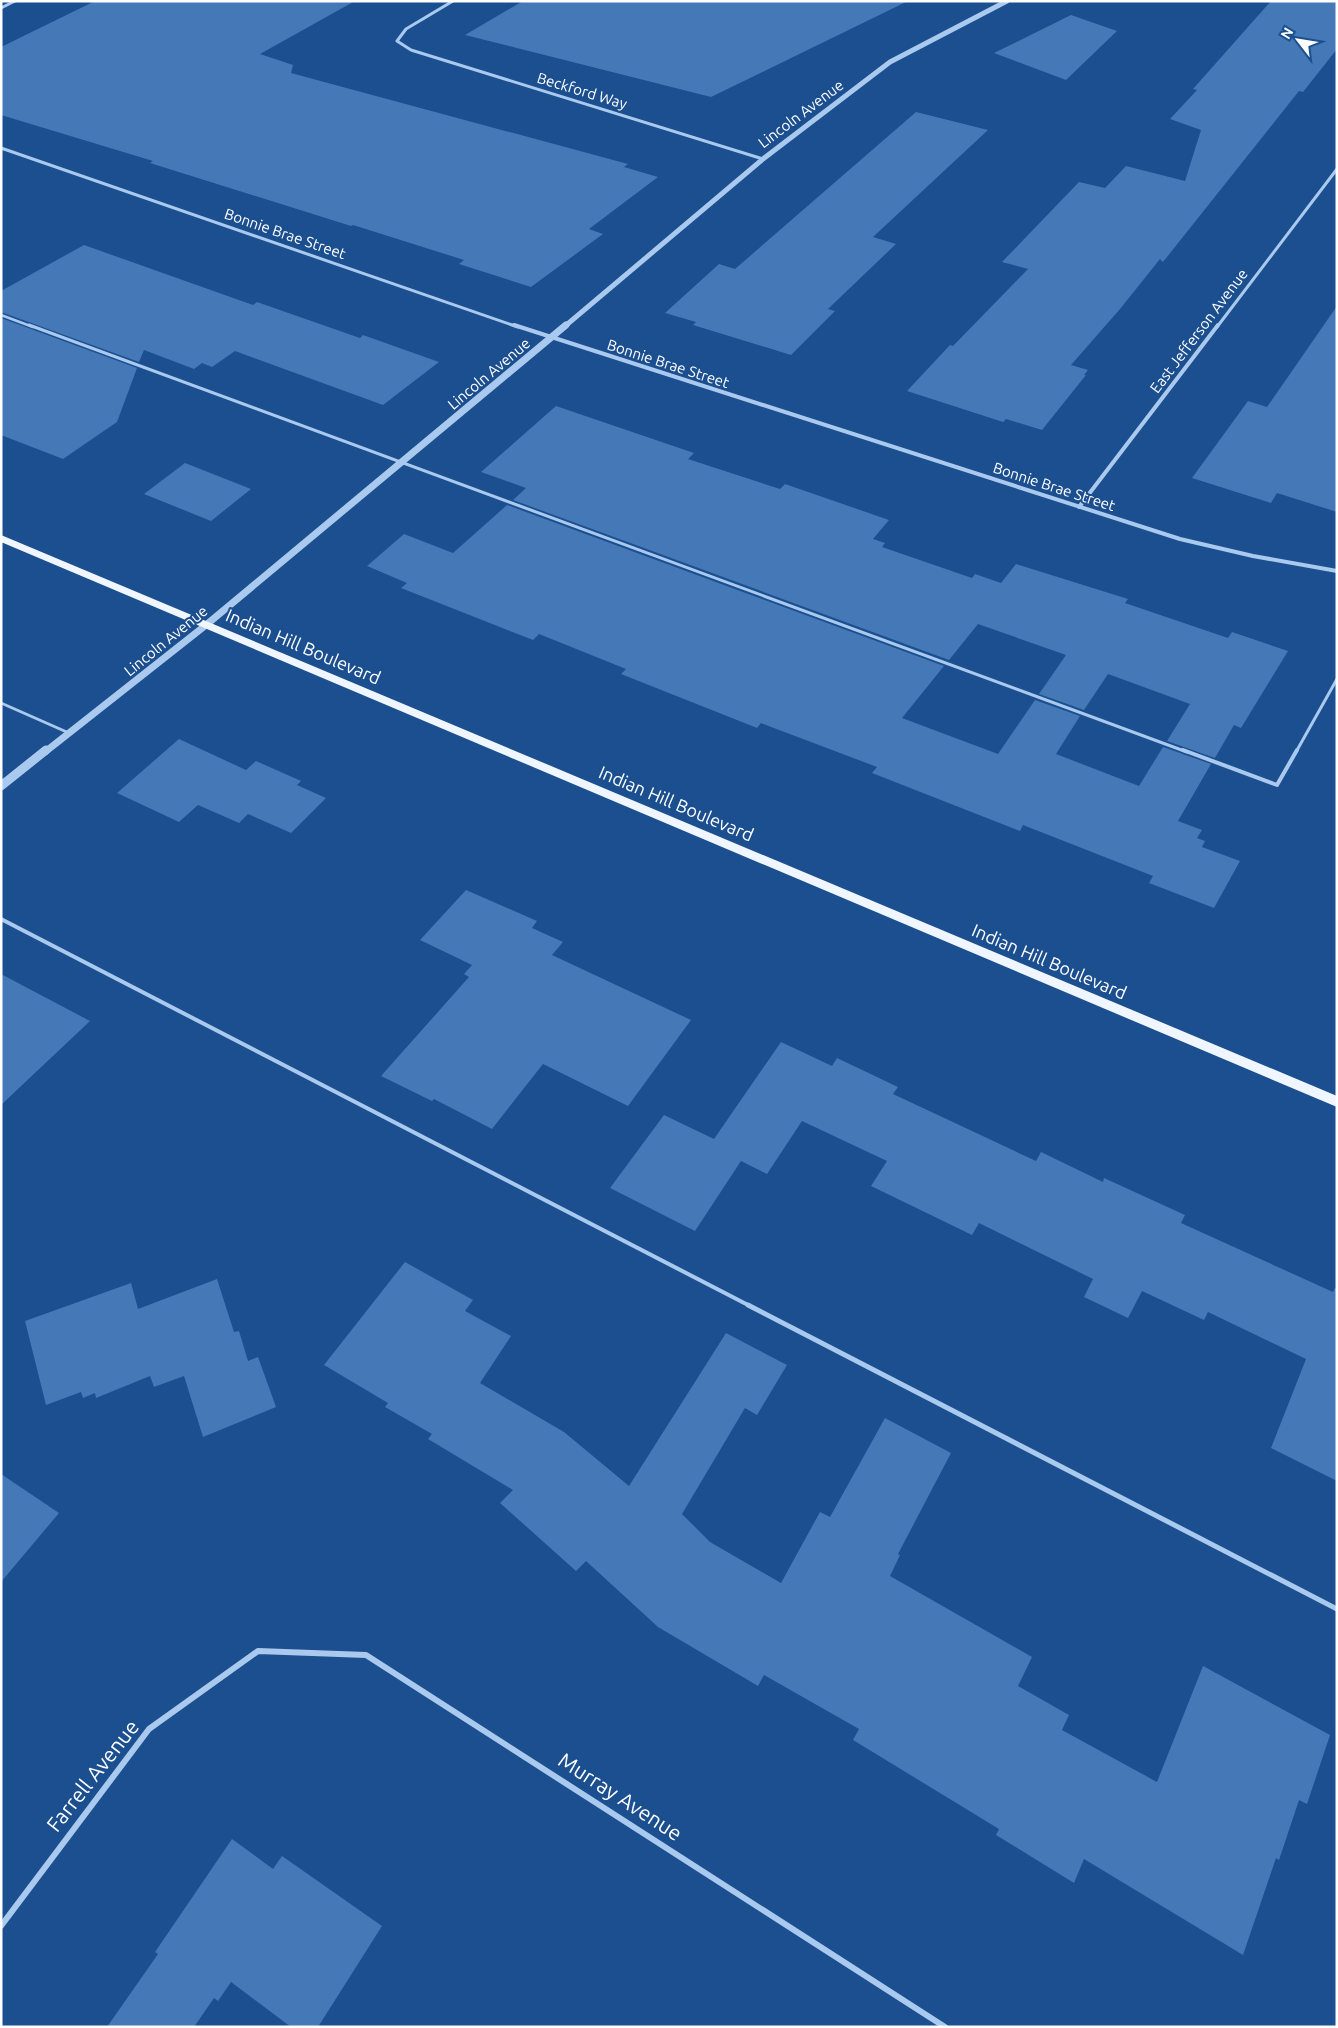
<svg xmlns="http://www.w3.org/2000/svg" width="1338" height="2028" viewBox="0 0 1338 2028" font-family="Ubuntu,sans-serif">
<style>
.building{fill:#4478b7}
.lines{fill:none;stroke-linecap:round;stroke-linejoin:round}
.service-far3{stroke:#a9c9ee;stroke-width:2.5}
.service-far2{stroke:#a9c9ee;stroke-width:3}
.service-far1{stroke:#a9c9ee;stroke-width:4}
.service{stroke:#a9c9ee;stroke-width:5}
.minor-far2{stroke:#a9c9ee;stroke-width:3}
.minor-far1{stroke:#a9c9ee;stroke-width:4}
.minor{stroke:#a9c9ee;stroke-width:6}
.tertiary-far2{stroke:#a9c9ee;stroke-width:5}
.tertiary-far1{stroke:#a9c9ee;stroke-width:7}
.tertiary{stroke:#a9c9ee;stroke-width:9}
.primary{fill:#f0f6ff;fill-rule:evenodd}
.labels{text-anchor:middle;stroke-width:4;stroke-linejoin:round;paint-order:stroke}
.far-street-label{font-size:15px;fill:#fff;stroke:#1b4f8f}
.street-label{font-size:18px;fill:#fff;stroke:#1b4f8f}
.near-street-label{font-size:21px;fill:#fff;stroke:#1b4f8f}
</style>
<rect width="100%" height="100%" fill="#1b4f8f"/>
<g class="building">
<path d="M95,1H355L260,54L293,65L291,73L628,164L624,167L658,177L589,229L603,234L531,287L459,264L464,260L353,225L351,226L150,163L153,161L1,115V47Z"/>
<path d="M523,1H908L711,97L465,35Z"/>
<path d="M1271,1H1337V49L1303,92L1299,91L1163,262L1160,259L1120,309L1071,365L1088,370L1084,375H1086L1042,430L1006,419L1003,422L907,391L950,345L953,346L1028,269L1002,262L1079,182L1105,188L1126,166L1185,181L1201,130L1170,119L1197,90L1193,89Z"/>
<path d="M1071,15L1117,31L1066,80L994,53Z"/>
<path d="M916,112L988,130L873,237L896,244L828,309L835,311L791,355L693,325L696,322L665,313L719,264L735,269Z"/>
<path d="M84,245L253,305L257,302L360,338L363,335L439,362L383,405L235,351L212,367L202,363L194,369L144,350L139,362L1,312V291Z"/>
<path d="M1337,306V512L1277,493L1271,503L1192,478L1248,401L1267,407Z"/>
<path d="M1,318L137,368L117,422L63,459L1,435Z"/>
<path d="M556,406L694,453L688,459L780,489L785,484L889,520L873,539L885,543L882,547L972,578L975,574L1001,583L1016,564L1128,599L1125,603L1228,638L1232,632L1288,651L1241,728L1234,725L1215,758L1167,741L1190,704L1108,674L1084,710L1039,694L1066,655L978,624L949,660L513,500L526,488L481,472Z"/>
<path d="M185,463L251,489L211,521L144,494Z"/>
<path d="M507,505L944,666L902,718L998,754L1035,700L1080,716L1056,754L1139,786L1163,747L1211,764L1178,821L1202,830L1197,838L1205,841L1202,847L1240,861L1214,908L1149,883L1153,876L1023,825L1020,831L872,773L877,767L761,723L757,728L621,674L626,669L539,634L533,640L401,588L407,583L367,566L404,534L453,553Z"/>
<path d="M179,739L246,770L256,761L301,781L297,785L326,798L291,833L248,814L239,823L198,805L179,822L117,793Z"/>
<path d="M466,890L537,921L532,928L563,942L552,955L691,1020L628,1106L543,1064L492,1129L434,1099L432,1101L381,1076L469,977L464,974L472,965L420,940Z"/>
<path d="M1,974L90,1021L1,1105Z"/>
<path d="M781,1042L832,1066L837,1058L898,1087L893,1094L1036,1161L1041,1152L1103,1182L1104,1178L1185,1215L1181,1223L1333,1292L1335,1288L1337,1289V1481L1271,1448L1306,1359L1208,1312L1204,1320L1142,1291L1128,1318L1084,1297L1093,1279L979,1223L972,1235L871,1186L887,1161L802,1121L767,1174L741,1161L695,1231L610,1188L664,1115L714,1139Z"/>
<path d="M405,1262L473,1300L465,1311L511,1336L480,1383L564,1432L629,1486L726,1333L787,1365L757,1415L745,1408L682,1514L710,1542L781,1583L820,1512L830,1517L885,1418L951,1453L898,1554L900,1555L890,1576L1032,1657L1018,1686L1069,1715L1062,1730L1157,1782L1203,1666L1330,1735L1307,1804L1299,1800L1279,1860L1276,1858L1243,1955L1084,1859L1074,1883L996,1835L999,1829L853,1740L859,1729L764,1675L758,1686L658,1627L586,1561L576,1571L500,1503L513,1490L428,1439L432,1434L385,1407L388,1403L324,1365Z"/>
<path d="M217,1279L234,1332L239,1331L248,1361L258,1357L276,1407L203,1437L184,1376L154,1387L150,1376L96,1398L95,1393L83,1398L81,1392L46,1405L25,1321L131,1283L138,1309Z"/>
<path d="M1,1474L59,1513L1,1582Z"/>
<path d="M232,1839L273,1869L282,1856L382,1926L318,2027H291L231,1982L218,2001L214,1998L194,2027H107L158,1954L155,1952Z"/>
</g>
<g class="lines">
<path class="service-far3" d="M1,315L33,327"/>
<g class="service-far2">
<path d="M29,325L1187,752"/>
<path d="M1,703L69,733"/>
<path d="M1296,752L1337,679"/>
</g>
<g class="service-far1">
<path d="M1183,750L1277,785L1297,750"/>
<path d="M1,919L750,1306"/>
</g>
<path class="service" d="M748,1305L1337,1609"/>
<g class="minor-far2">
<path d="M453,1L406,29L397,41L411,50L763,159"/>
<path d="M1,8L15,1"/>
<path d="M1,148L518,327"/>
<path d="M1217,327L1337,169"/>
</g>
<g class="minor-far1">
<path d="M514,325L1180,539L1253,556L1337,571"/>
<path d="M1079,507L1218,325"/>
</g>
<path class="minor" d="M1,1926L149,1729L258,1651L366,1655L945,2027"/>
<path class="tertiary-far2" d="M564,327L763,159L890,62L1007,1"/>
<path class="tertiary-far1" d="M45,752L206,625L566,325"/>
<path class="tertiary" d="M1,786L46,750"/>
<path class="primary" d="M1,535L1337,1096V1107L1,542Z"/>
</g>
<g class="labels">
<g class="far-street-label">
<text transform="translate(582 91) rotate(17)" y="5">Beckford Way</text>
<text transform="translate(801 114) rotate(-37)" y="5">Lincoln Avenue</text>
<text transform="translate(285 234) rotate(19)" y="5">Bonnie Brae Street</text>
<text transform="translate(1199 331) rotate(-53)" y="5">East Jefferson Avenue</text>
<text transform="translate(668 364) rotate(18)" y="5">Bonnie Brae Street</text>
<text transform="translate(489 374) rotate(-40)" y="5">Lincoln Avenue</text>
<text transform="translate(1054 487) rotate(18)" y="5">Bonnie Brae Street</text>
<text transform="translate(166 641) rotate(-39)" y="5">Lincoln Avenue</text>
</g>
<g class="street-label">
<text transform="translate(303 647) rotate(23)" y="6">Indian Hill Boulevard</text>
<text transform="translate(676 804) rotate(23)" y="6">Indian Hill Boulevard</text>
<text transform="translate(1049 962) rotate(23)" y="6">Indian Hill Boulevard</text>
</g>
<g class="near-street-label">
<text transform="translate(93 1776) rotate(-52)" y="7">Farrell Avenue</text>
<text transform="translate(620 1797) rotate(33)" y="7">Murray Avenue</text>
</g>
</g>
<rect width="1338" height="2028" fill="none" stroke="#ffffff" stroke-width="5"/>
<g transform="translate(1298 40) rotate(301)" stroke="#1b4f8f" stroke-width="4" paint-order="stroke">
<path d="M0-4L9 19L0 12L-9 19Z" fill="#ffffff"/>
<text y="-8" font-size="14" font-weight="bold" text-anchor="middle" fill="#ffffff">N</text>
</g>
</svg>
